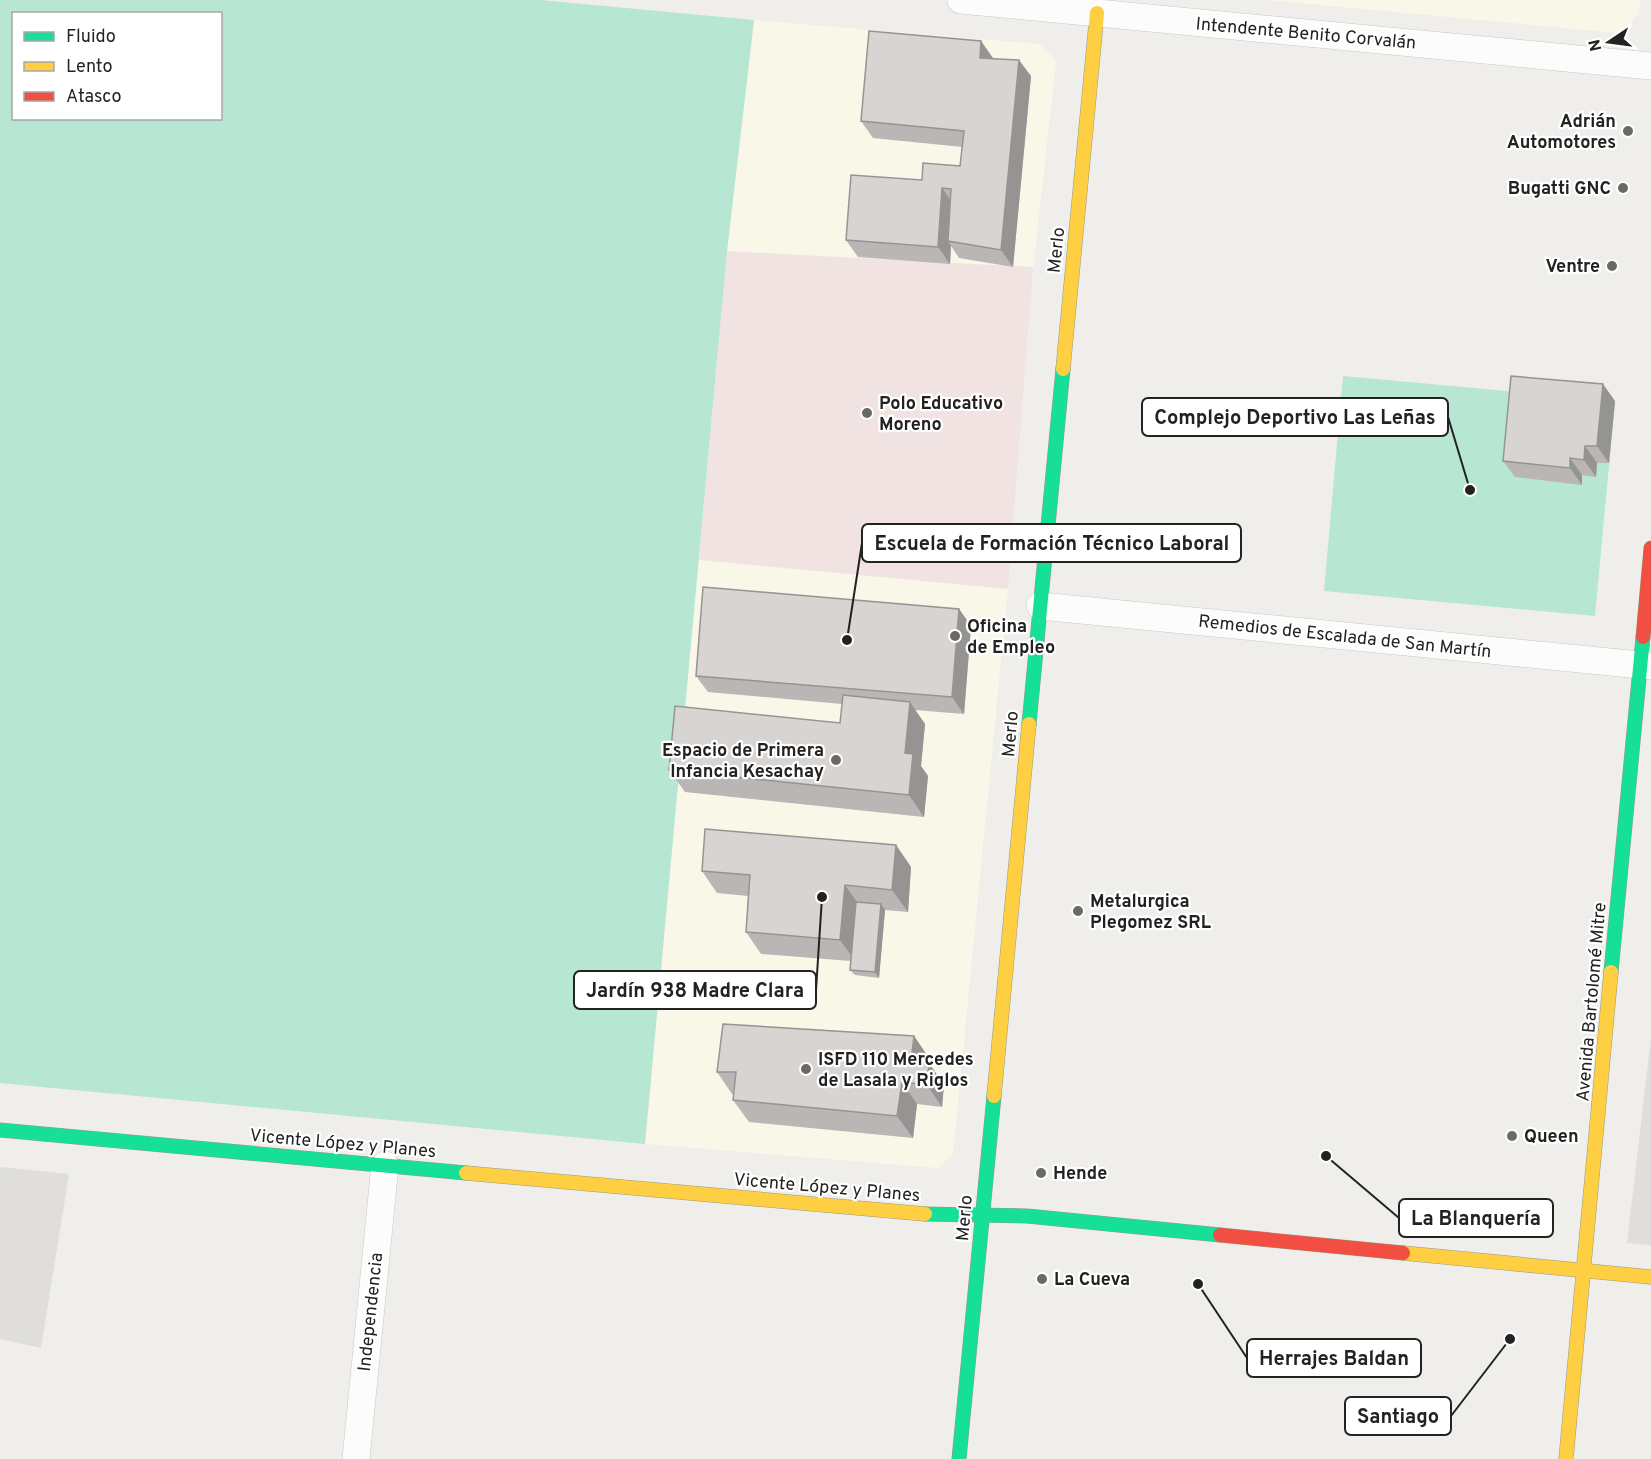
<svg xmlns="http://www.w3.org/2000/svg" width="1651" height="1459" viewBox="0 0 1651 1459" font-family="Overpass,sans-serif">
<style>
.residential{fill:#dfdedc}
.commercial{fill:#f1e3e1}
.education{fill:#f8f7e8}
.pitch{fill:#b7e6d2;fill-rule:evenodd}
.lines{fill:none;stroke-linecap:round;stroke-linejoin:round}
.street-casing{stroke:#c9c8c7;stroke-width:28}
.fast-casing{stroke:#999a82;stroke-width:15}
.slow-casing{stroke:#999a82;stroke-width:15}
.jam-casing{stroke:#999a82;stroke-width:15}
.street{stroke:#fdfcfc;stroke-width:27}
.fast{stroke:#16e098;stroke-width:14}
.slow{stroke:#ffcf43;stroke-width:14}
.jam{stroke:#f24e42;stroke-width:14}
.wall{fill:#b9b6b5}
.shaded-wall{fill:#969493}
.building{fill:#d7d4d2;stroke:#969493;stroke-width:1.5}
.poi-dot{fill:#6a6968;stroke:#fff;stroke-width:2}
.labels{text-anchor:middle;stroke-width:4.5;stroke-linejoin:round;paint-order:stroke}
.street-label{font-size:18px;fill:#222;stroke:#fff}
.poi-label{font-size:18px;font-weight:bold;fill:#222;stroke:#fff;text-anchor:start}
.leader{fill:none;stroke:#222;stroke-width:2}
.callout-dot{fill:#222;stroke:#fff;stroke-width:2}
.callout{fill:#fff;stroke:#222;stroke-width:2}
.callout-label{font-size:20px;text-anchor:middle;font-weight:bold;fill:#222}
</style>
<rect width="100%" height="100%" fill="#f0eeeb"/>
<g class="residential">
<path d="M1651,1037V1245L1627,1243Z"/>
<path d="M0,1167L69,1174L41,1348L0,1339Z"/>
</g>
<path class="commercial" d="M727,251L1033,267L1008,589L699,560Z"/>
<g class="education">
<path d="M1268,0H1640L1639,14L1618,33Z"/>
<path d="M754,20L1039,44L1056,61L1033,267L727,251Z"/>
<path d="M699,560L1008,589L953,1154L938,1168L645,1144Z"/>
</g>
<g class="pitch">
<path d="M0,0H541L754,20L727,251L645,1144L0,1083ZM14,14H220V118H14Z"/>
<path d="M1343,376L1615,401L1595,616L1324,591Z"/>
</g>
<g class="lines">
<g class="street-casing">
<g id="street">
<path d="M961,0L1651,66"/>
<path d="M1040,606L1651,666"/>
<path d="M356,1459L385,1165"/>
</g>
</g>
<g class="fast-casing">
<g id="fast">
<path d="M1029,724L1063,369"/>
<path d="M1611,972L1643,637"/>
<path d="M0,1130L466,1173"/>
<path d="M925,1214L1027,1216L1220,1235"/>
<path d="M959,1459L994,1096"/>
</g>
</g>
<g class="slow-casing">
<g id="slow">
<path d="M1063,369L1097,13"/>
<path d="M994,1096L1029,724"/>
<path d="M466,1173L925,1214"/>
<path d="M1403,1253L1651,1277"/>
<path d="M1566,1459L1611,972"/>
</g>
</g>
<g class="jam-casing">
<g id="jam">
<path d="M1643,637L1651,548"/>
<path d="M1220,1235L1403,1253"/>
</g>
</g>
<use href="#street" class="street"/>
<use href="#fast" class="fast"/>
<use href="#slow" class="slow"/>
<use href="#jam" class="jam"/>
</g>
<g class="wall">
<path d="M981,41L993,59L1031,76L1013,267L959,258L951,246L950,264L858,257L846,240L922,180L960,166L962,147L873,138L861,121Z"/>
<path d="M1615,401L1609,463H1597L1596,477L1582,475V485L1515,477L1503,461Z"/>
<path d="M959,609L971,626L964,714L915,710L925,724L921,766L928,776L924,817L685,792L669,770L840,723L842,704L708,692L696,676Z"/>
<path d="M896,845L911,867L908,912L885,910L879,978L855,975L850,970L851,961L761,954L746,932L748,896L717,893L702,871Z"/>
<path d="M914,1036L929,1058V1063L944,1085L942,1107L917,1104L913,1138L749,1122L733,1100L734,1094H732L717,1072Z"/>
</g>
<g class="shaded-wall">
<path d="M981,41L993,58L992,75L980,58Z"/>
<path d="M1019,60L1031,76L1013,267L1001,250Z"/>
<path d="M942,188L954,205L948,241L951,246L950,264L938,247Z"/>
<path d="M1603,384L1615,401L1609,463L1597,446Z"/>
<path d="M1585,446L1597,463L1596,477L1584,460Z"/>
<path d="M1570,458L1582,475V485L1570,468Z"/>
<path d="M959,609L971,626L964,714L952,697Z"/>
<path d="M910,702L925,724L921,766L928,776L924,817L909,795L905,753Z"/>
<path d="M896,845L911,867L908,912L892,890Z"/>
<path d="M845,885L861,908L856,962L840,940Z"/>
<path d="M881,904L885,910L879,978L875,972Z"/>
<path d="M914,1036L929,1058L926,1083L911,1061Z"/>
<path d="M929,1063L944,1085L942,1107L927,1085Z"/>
<path d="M902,1082L917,1104L913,1138L897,1116Z"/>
</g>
<g class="building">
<path d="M869,31L981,41L980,58L1019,60L1001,250L948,241L951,189L942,188L938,247L846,240L851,175L922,180L923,163L960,166L964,131L861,121Z"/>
<path d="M1511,376L1603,384L1597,446H1585L1584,460L1570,458V468L1503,461Z"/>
<path d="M703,587L959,609L952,697L696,676Z"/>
<path d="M843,695L910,702L905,753L913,754L909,795L669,770L675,706L840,723Z"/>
<path d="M705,829L896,845L892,890L845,885L840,940L746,932L750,875L702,871Z"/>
<path d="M856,902L881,904L875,972L850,970Z"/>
<path d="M723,1024L914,1036L911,1061L929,1063L927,1085L902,1082L897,1116L733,1100L736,1072H717Z"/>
</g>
<g class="poi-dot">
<circle cx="1628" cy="131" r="6"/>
<circle cx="1623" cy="188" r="6"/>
<circle cx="1612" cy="266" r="6"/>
<circle cx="867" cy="413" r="6"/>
<circle cx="955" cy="636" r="6"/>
<circle cx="836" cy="760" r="6"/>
<circle cx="1078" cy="911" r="6"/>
<circle cx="806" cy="1069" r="6"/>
<circle cx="1512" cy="1136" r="6"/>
<circle cx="1041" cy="1173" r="6"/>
<circle cx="1042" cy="1279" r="6"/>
</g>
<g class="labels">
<g class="street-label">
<text transform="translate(1306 33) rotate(5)" y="6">Intendente Benito Corvalán</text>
<text transform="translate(1056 250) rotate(-84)" y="6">Merlo</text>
<text transform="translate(1345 636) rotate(6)" y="6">Remedios de Escalada de San Martín</text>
<text transform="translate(1010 734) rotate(-85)" y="6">Merlo</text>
<text transform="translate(1591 1002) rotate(-85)" y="6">Avenida Bartolomé Mitre</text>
<text transform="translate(343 1143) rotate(5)" y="6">Vicente López y Planes</text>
<text transform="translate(827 1187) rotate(5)" y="6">Vicente López y Planes</text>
<text transform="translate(964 1218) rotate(-85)" y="6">Merlo</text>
<text transform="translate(370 1312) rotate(-84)" y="6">Independencia</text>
</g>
<g class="poi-label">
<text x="1616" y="127" text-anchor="end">Adrián<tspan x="1616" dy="21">Automotores</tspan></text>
<text x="1611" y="194" text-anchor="end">Bugatti GNC</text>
<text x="1600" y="272" text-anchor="end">Ventre</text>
<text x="879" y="409">Polo Educativo<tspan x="879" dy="21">Moreno</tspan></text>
<text x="967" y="632">Oficina<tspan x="967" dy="21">de Empleo</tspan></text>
<text x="824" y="756" text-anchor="end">Espacio de Primera<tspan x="824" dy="21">Infancia Kesachay</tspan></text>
<text x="1090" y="907">Metalurgica<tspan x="1090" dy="21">Plegomez SRL</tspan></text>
<text x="818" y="1065">ISFD 110 Mercedes<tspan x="818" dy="21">de Lasala y Riglos</tspan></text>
<text x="1524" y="1142">Queen</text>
<text x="1053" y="1179">Hende</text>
<text x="1054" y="1285">La Cueva</text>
</g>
</g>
<path class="leader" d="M1470 490L1448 417M847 640L862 543M822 897L816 990M1326 1156L1399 1218M1198 1284L1247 1358M1510 1339L1451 1416"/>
<g class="callout-dot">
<circle cx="1470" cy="490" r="6"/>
<circle cx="847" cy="640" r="6"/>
<circle cx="822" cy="897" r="6"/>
<circle cx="1326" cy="1156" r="6"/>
<circle cx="1198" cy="1284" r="6"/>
<circle cx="1510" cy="1339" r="6"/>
</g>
<g class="callout">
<rect x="1142" y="398" width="306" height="38" rx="6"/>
<rect x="862" y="524" width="379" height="38" rx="6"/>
<rect x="574" y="971" width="242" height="38" rx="6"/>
<rect x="1399" y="1199" width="154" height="38" rx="6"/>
<rect x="1247" y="1339" width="174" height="38" rx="6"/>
<rect x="1345" y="1397" width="106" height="38" rx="6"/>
</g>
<g class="callout-label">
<text x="1295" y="424">Complejo Deportivo Las Leñas</text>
<text x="1052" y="550">Escuela de Formación Técnico Laboral</text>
<text x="695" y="997">Jardín 938 Madre Clara</text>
<text x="1476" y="1225">La Blanquería</text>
<text x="1334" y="1365">Herrajes Baldan</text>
<text x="1398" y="1423">Santiago</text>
</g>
<rect x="12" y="12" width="210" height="108" fill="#ffffff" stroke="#a7a7a7" stroke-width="1.5"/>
<rect x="24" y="32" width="30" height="9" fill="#16e098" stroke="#a7a7a7" stroke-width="1.5"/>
<text x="66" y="42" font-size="18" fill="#222222">Fluido</text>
<rect x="24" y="62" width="30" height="9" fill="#ffcf43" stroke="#a7a7a7" stroke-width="1.5"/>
<text x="66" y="72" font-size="18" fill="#222222">Lento</text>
<rect x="24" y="92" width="30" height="9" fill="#f24e42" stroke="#a7a7a7" stroke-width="1.5"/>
<text x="66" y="102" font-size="18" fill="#222222">Atasco</text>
<g transform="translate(1609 42) rotate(257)" stroke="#ffffff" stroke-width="4.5" paint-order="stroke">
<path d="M0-4.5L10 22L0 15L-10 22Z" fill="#222222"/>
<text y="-9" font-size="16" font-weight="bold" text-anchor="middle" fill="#222222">N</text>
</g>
</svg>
